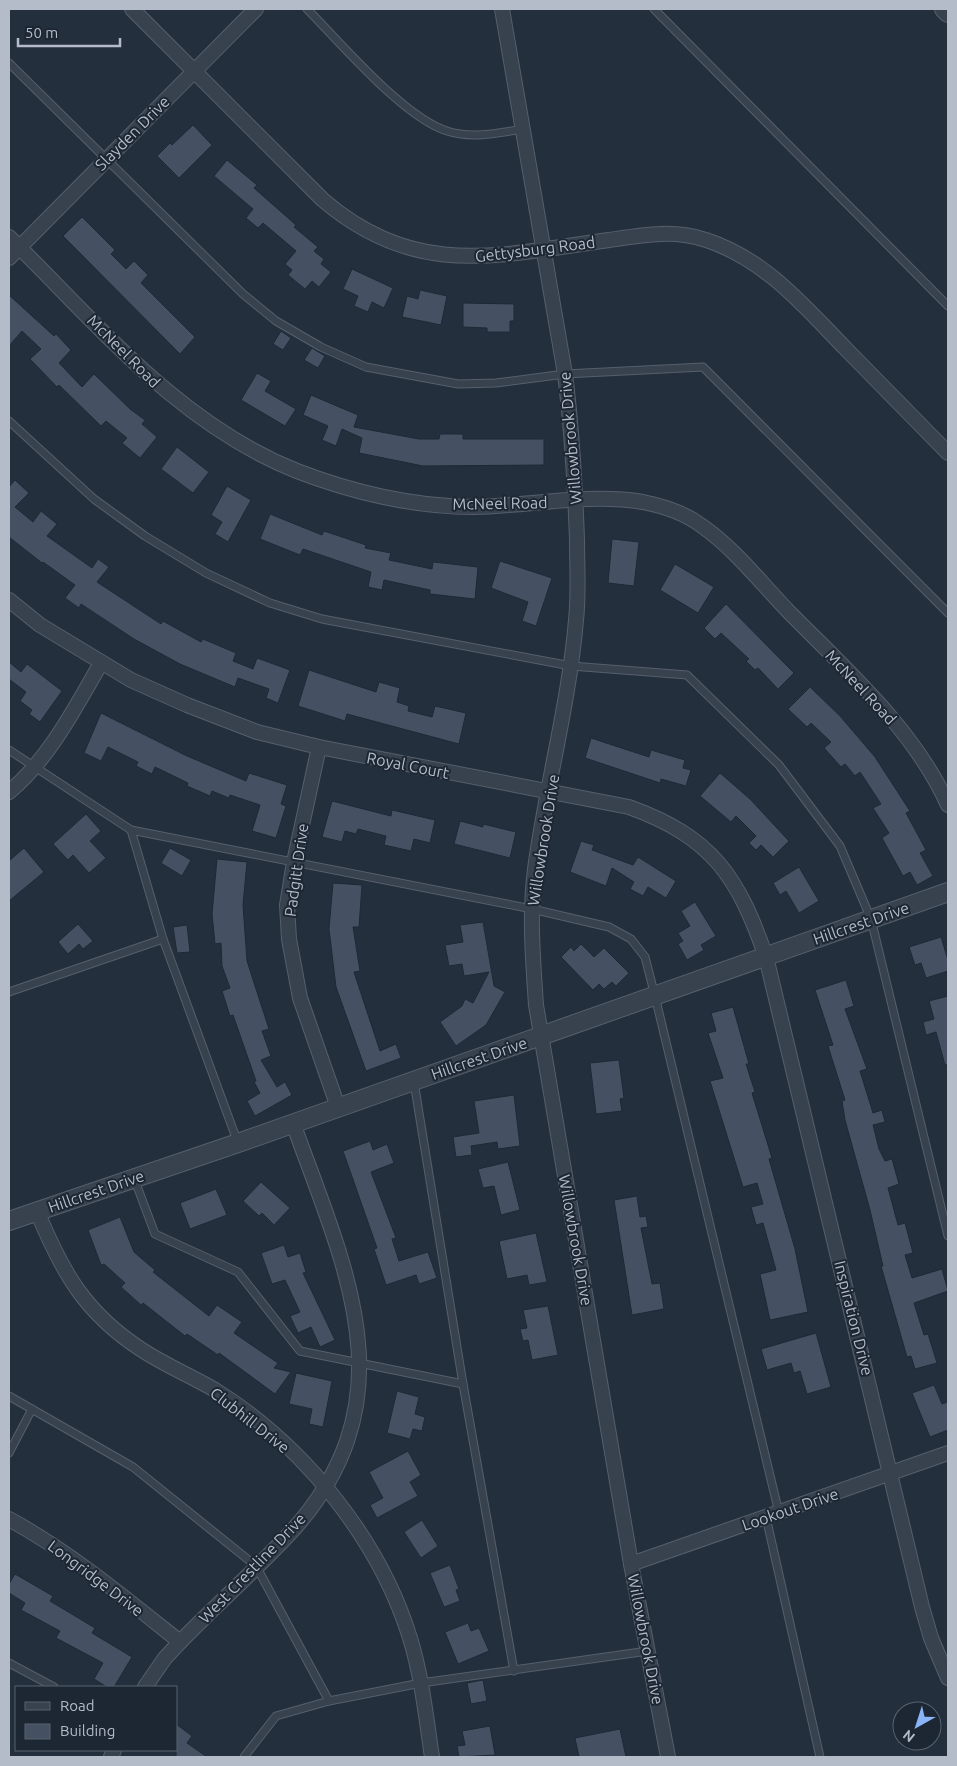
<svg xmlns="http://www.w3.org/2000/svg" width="957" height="1766" viewBox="0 0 957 1766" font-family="Ubuntu,sans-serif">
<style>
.building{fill:#455162;stroke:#1f2835}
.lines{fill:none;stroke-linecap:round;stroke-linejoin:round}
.service-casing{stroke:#565f6c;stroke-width:9}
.minor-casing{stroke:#565f6c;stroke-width:16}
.tertiary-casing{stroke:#565f6c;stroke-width:20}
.service{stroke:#38414e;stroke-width:7}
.minor{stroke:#38414e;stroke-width:14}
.tertiary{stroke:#38414e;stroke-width:18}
.labels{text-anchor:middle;stroke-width:4;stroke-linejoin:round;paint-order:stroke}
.street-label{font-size:16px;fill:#b4bcc9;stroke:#1d2633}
</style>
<rect width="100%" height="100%" fill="#242f3e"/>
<g class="building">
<path d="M193,125L212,145L179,178L157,156L170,143L172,145Z"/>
<path d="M227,160L257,185L254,188L296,225L294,227L318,247L314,251L324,259L321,264L331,272L319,287L312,281L305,289L288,275L292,270L285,264L296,251L263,223L258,228L246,218L253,209L214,176Z"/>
<path d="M82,217L115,250L111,254L126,269L134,261L148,275L141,283L195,337L180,354L63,236Z"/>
<path d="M352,269L393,288L384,308L372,302L368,312L354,306L358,296L343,289Z"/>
<path d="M420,290L447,296L441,325L402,317L407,296L418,299Z"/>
<path d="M9,295L54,336L56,334L71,350L59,363L82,387L94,374L130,409L145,420L142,424L157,437L140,458L122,443L127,438L106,421L101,426L59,385L57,387L30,359L41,349L22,331L9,346Z"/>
<path d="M463,303L514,304V321H510V332H487V328L463,327Z"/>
<path d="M281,331L291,338L283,350L273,344Z"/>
<path d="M312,348L325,356L318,368L304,360Z"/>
<path d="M257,373L271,381L265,391L296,409L285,426L241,400Z"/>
<path d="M311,395L358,415L354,427L419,439H439L440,434H463V439H544V465L423,466L359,453L362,438L342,429L336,446L322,440L328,426L303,415Z"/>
<path d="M177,447L209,472L193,493L161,469Z"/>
<path d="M15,480L29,493L15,507L33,522L41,511L57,524L47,536L92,568L98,559L109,567L97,582L161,624L163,621L201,642L203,639L236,653L233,661L253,669L257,658L290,670L278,703L266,698L269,689L238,678L235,687L180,664L134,639L81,604L79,608L65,598L75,585L43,562L42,563L9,537V487Z"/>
<path d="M227,486L251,500L228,542L215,534L222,522L211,515Z"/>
<path d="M270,514L322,535L324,531L366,545L365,548L391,553L389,560L432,569L433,562L478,567L475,599L430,594V590L384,580L382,590L368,587L371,572L303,549L300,555L260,539Z"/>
<path d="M612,539L639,542L634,586L608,583Z"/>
<path d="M500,561L552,578L536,626L522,621L528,602L491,588Z"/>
<path d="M675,564L714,587L698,613L660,590Z"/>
<path d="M726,604L794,673L778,689L758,668L755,670L746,661L749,659L721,633L715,639L704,628Z"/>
<path d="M9,662L21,672L27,664L62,691L40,722L29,714L32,710L20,701L26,692L9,679Z"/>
<path d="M309,670L376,692L379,682L400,688L397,702L409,706L408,711L432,717L435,706L466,713L459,744L347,714L345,721L298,706Z"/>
<path d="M810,687L840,716L875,757L910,811L906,813L926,850L920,853L933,876L917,885L910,872L903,876L882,838L889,833L873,808L881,804L860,772L855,776L845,764L841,767L824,748L831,742L811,723L807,727L788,709Z"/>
<path d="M101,713L187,756L246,781L249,773L287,785L281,804L286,806L276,838L252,831L260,805L230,795L229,798L212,791L210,796L187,786L188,783L155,767L152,774L136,766L138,762L108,747L101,761L84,753Z"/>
<path d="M591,738L649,757L651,750L685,760L683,768L691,770L686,786L661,779L660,783L585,758Z"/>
<path d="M720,773L750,799L789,841L773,857L761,845L756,850L749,843L756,836L736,816L731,822L700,796Z"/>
<path d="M332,801L391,816L392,810L435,820L430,843L414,839L411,851L384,845L386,836L358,829L356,834L345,831L342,842L322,837Z"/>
<path d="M86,814L101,831L90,841L106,858L89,873L73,855L68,860L53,844Z"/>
<path d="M460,821L483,827V824L516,832L510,858L454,844Z"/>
<path d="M581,841L594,845L592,850L633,865L638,857L676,881L666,898L648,887L643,896L630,889L634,882L612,868L606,886L570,872Z"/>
<path d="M24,848L44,872L9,901V861Z"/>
<path d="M170,848L191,860L182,876L161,863Z"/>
<path d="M217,859L247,862L243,905L247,961L269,1029L262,1031L271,1056L261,1060L277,1087L285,1082L292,1095L255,1116L247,1101L260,1093L254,1082L256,1081L233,1015L230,1016L222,991L230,988L222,966L221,943L215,944L212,914Z"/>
<path d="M799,867L819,901L799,913L786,891L780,895L773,883Z"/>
<path d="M333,883L362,885L359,927H353L360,971L354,972L380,1051L396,1044L401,1058L366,1071L336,987L329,929Z"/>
<path d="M695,902L716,936L701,945L704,950L687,960L678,944L683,941L678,933L690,926L681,911Z"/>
<path d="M483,922L494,986L505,992L486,1025L456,1046L440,1022L462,1006L465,999L473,1003L489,972L464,976L462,964L449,966L445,945L463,942L460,925Z"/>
<path d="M78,924L93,941L83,949L79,944L68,954L58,942Z"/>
<path d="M187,925L190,952L177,953L173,927Z"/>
<path d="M941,937L948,960V971L926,978L921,963L915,965L909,947Z"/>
<path d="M581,944L594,957L604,948L629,973L616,986L612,982L604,989L599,984L593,990L561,957L571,947L574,951Z"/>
<path d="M846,980L854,1006L845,1009L867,1069L860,1071L873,1113L882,1110L885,1122L873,1125L879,1149L885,1161L892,1159L899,1184L888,1188L898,1225L905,1223L913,1253L905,1255L912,1278L942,1269L948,1291L914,1303L924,1335L928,1334L937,1363L915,1369L911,1356L907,1357L881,1266H883L870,1210L845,1120L842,1101L845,1100L828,1046L833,1045L815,990Z"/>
<path d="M948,996V1065H945L936,1032L926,1035L923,1022L934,1019L929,1001Z"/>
<path d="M733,1007L749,1064H746L755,1092L752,1093L772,1158L769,1159L795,1249L808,1312L770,1320L760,1274L776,1270L763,1223L756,1225L751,1207L763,1204L757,1183L743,1187L710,1081L723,1078L708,1033L716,1031L711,1013Z"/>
<path d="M619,1060L624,1098L620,1099L622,1111L596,1114L590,1063Z"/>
<path d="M514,1095L520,1146L498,1149L497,1142L471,1146L472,1155L456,1157L453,1137L479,1133L474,1101Z"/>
<path d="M370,1141L373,1150L387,1144L394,1163L371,1172L396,1238L392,1239L399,1261L428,1252L437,1278L419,1284L416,1275L386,1285L374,1249L377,1248L343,1151Z"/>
<path d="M508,1162L520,1210L501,1215L494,1186L483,1188L478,1169Z"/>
<path d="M261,1182L290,1208L274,1225L262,1213L259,1216L243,1201Z"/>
<path d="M216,1189L227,1215L190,1229L180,1203Z"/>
<path d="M637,1196L640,1217L646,1216L648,1227L641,1228L652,1284L660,1283L664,1309L632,1315L614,1200Z"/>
<path d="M120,1217L134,1252L155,1270L153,1272L209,1316L217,1305L242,1322L234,1333L278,1363L274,1368L291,1372L275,1394L219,1353L218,1355L187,1334L185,1336L143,1303L141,1305L121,1287L125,1283L104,1264L101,1265L88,1230Z"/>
<path d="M536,1233L547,1282L529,1285L527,1275L507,1279L499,1241Z"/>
<path d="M284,1245L288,1257L300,1253L306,1272L303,1273L335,1340L320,1347L311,1327L298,1333L290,1316L300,1312L285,1280L272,1284L261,1253Z"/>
<path d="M548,1306L558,1355L532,1360L528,1340L523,1341L520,1329L527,1328L523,1310Z"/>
<path d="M816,1333L831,1387L807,1394L800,1371L794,1373L791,1363L767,1370L761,1349Z"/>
<path d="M296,1373L332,1381L323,1427L309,1424L312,1409L289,1404Z"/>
<path d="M934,1385L942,1404L948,1402V1430L930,1437L912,1393Z"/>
<path d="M397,1391L419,1397L415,1414L425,1417L422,1431L413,1429L410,1439L387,1433Z"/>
<path d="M408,1451L421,1475L410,1482L418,1496L377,1518L370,1505L383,1498L369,1472Z"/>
<path d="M422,1520L438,1546L421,1558L404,1532Z"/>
<path d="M450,1565L459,1589L456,1590L460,1601L444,1607L430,1573Z"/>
<path d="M15,1574L53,1596L50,1601L95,1628L92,1633L132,1657L114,1687H107L94,1679L103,1663L56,1638L60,1631L21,1610L25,1603L9,1593V1584Z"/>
<path d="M468,1623L471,1631L479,1628L489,1651L458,1664L445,1632Z"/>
<path d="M483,1680L487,1701L471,1704L467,1683Z"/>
<path d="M176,1724L192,1736L187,1743L207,1757H176Z"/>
<path d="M490,1726L495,1755L459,1757L457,1746L465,1745L462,1731Z"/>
<path d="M620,1729L626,1757H579L575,1738Z"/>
</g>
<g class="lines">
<g class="service-casing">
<g id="service">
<path d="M307,9C341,43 403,117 447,131C471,139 499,133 523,129"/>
<path d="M654,9L948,306"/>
<path d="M9,63L243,294L276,321L321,347L366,367L458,384L496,383L565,374L703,367L948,613"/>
<path d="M9,421L94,499L145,536L206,573L270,603L322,619L571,666L687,675L779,765L840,846L871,919L948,1236"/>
<path d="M9,750L131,830L163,939L238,1143"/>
<path d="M131,830L532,909L609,927L631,939L645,957L655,996L779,1513"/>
<path d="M9,992L163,939"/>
<path d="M414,1082L463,1384L514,1671"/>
<path d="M134,1178L155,1234L238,1272L300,1351L463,1384"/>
<path d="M9,1396L133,1467L256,1566L329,1701"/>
<path d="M9,1453L32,1409"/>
<path d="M766,1517L820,1757"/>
<path d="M9,1663L54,1687"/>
<path d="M244,1757L276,1716L329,1701L421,1683L648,1651"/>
</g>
</g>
<g class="minor-casing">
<g id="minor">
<path d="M132,9L323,200C417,280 499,255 609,240C642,235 674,229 706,240C765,259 804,306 845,348C879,383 914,418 948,453"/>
<path d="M502,9L565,374C572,430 575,485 577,540C577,566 579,594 576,620C569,704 546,786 535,869C529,915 533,960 536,1005L631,1564L668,1757"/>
<path d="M9,237C97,323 178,424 297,471C351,492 414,507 473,507C529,506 587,493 643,502C663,506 685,513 702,526C735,549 761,583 789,612C846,670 914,729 948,805"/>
<path d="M9,258L256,9"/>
<path d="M9,600L40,625L131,680L187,705L257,732L319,747L629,807C712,837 738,876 766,957L922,1607L931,1638L948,1678"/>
<path d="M319,747L294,862L287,905L289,939L300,998L338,1107"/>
<path d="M9,792C49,759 75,708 101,663"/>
<path d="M37,1211C62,1272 85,1313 142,1350C165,1365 191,1376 215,1390C303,1445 379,1538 410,1638C422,1677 426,1717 432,1757"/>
<path d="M9,1519C71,1553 125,1598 180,1642"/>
<path d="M631,1564L948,1453"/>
<path d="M145,1687L165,1658L180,1642C217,1604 257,1569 293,1530C412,1397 344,1266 293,1123"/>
<path d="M111,1757L114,1750"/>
</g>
</g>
<g class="tertiary-casing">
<g id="tertiary">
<path d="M944,9L948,13"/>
<path d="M9,1221L238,1143L948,892"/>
</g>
</g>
<use href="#service" class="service"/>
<use href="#minor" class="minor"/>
<use href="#tertiary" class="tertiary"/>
</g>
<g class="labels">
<g class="street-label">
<text transform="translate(132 133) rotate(-45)" y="6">Slayden Drive</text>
<text transform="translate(535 249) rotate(-7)" y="6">Gettysburg Road</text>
<text transform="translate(124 351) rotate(45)" y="6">McNeel Road</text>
<text transform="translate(570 438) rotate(-95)" y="6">Willowbrook Drive</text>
<text transform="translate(500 503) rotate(-1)" y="6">McNeel Road</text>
<text transform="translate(861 687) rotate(47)" y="6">McNeel Road</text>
<text transform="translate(408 765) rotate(11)" y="6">Royal Court</text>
<text transform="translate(543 840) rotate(-81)" y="6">Willowbrook Drive</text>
<text transform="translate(296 870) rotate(-82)" y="6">Padgitt Drive</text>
<text transform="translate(861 923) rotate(-19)" y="6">Hillcrest Drive</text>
<text transform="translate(479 1058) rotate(-19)" y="6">Hillcrest Drive</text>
<text transform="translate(96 1191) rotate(-19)" y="6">Hillcrest Drive</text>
<text transform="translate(576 1240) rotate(80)" y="6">Willowbrook Drive</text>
<text transform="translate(854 1318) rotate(76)" y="6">Inspiration Drive</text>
<text transform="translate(250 1420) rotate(38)" y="6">Clubhill Drive</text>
<text transform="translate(790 1509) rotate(-19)" y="6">Lookout Drive</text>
<text transform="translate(252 1568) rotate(-46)" y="6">West Crestline Drive</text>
<text transform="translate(96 1578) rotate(37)" y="6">Longridge Drive</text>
<text transform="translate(646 1639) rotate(79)" y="6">Willowbrook Drive</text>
</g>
</g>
<rect width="957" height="1766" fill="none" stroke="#b4bcc9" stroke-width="20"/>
<rect x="15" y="1686" width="162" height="65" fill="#1d2633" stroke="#59626f"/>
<rect x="25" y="1702" width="25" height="8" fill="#38414e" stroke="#59626f"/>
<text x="60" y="1711" font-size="15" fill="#b4bcc9">Road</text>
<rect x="25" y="1724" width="25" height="15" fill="#455162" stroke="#59626f"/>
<text x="60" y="1736" font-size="15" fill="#b4bcc9">Building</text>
<g transform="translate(917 1726) rotate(219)"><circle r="24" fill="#1d2633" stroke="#59626f"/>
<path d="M0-4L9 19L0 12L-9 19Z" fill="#8ab4f8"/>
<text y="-8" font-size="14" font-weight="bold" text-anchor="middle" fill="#b4bcc9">N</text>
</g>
<path d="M18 38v8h102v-8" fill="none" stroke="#b4bcc9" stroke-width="2.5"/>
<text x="25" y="38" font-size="15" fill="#b4bcc9" stroke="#1d2633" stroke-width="4" paint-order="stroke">50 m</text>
</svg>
